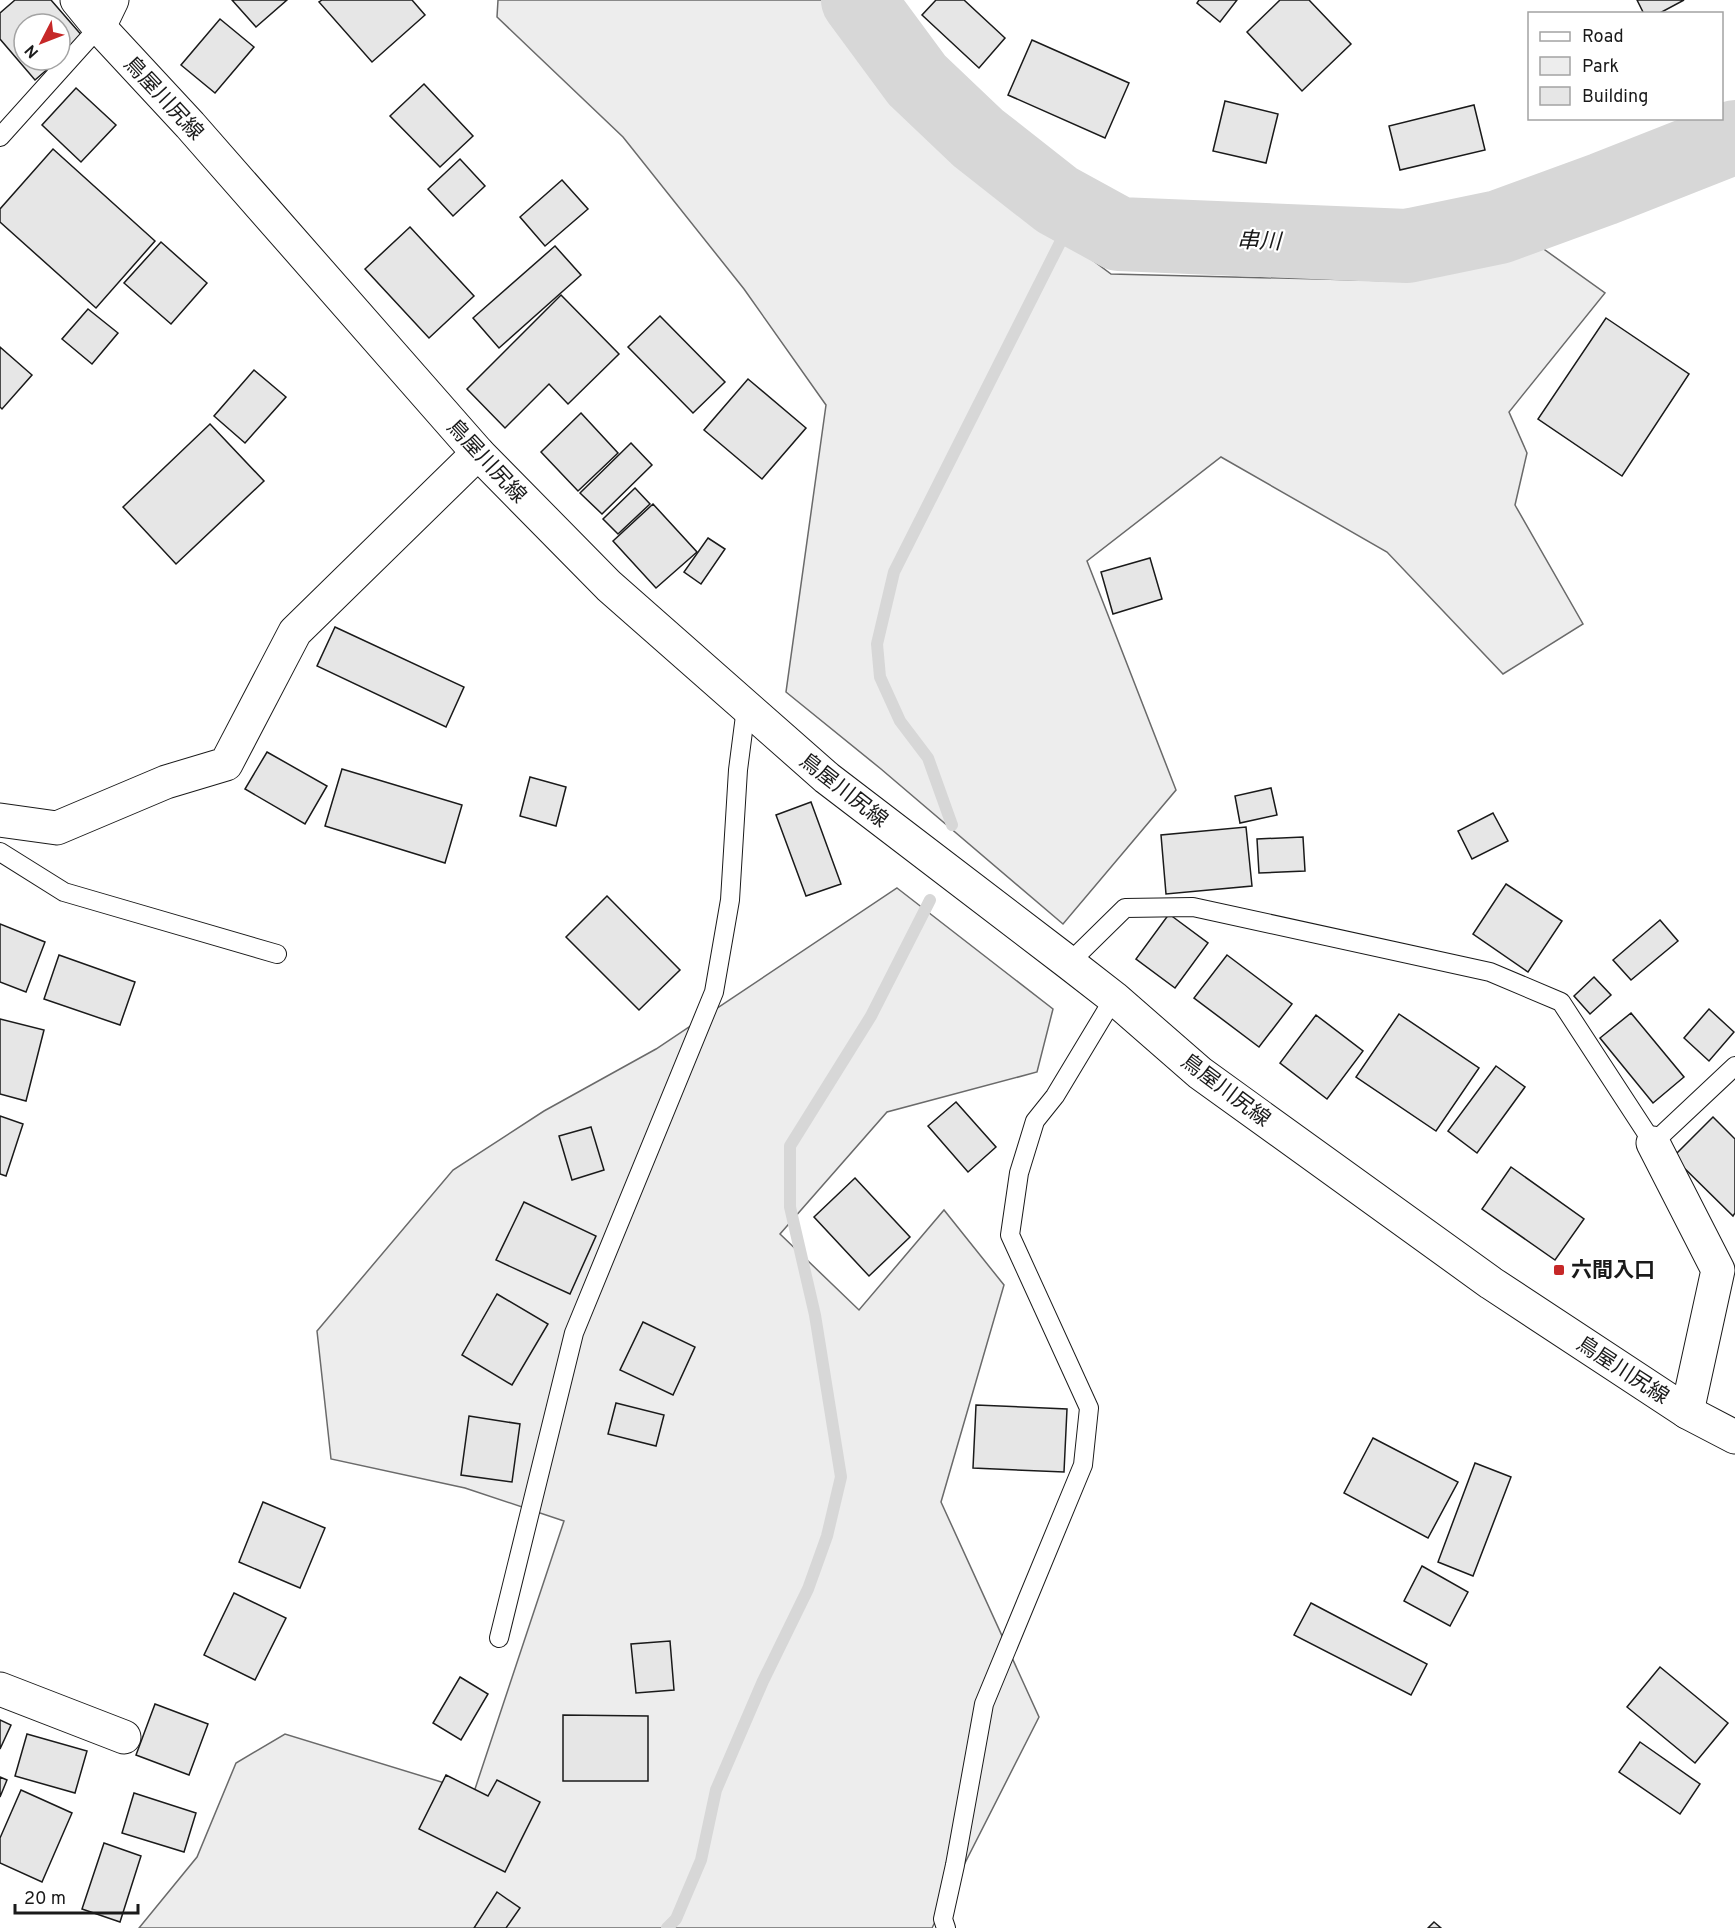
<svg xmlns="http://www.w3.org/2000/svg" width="1735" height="1928" viewBox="0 0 1735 1928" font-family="Overpass,'Noto Sans JP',sans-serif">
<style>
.green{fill:#ededed;stroke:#6a6a6a;stroke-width:1.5}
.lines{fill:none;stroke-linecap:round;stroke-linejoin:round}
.stream{stroke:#d7d7d7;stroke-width:12}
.river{stroke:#d7d7d7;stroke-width:74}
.building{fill:#e6e6e6;stroke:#1a1a1a;stroke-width:1.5}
.lane-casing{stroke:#1a1a1a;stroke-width:20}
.street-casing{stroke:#1a1a1a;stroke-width:35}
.secondary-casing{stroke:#1a1a1a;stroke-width:35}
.lane{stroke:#fff;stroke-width:18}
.street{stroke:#fff;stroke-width:33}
.secondary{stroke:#fff;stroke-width:33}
.poi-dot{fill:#c62828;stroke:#fff;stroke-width:2}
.labels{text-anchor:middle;stroke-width:4.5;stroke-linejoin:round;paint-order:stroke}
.street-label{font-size:21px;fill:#1a1a1a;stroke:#fff}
.poi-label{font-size:21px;font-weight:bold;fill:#1a1a1a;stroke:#fff;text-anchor:start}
.water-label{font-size:22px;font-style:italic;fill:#1a1a1a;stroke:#fff}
</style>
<rect width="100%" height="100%" fill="#fff"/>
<g class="green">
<path d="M498,0H838L952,155L1111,274L1399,281L1520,232L1605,293L1509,412L1527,453L1515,505L1583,624L1503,674L1387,552L1221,457L1087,561L1176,790L1063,924L881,769L786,692L826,405L744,289L623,137L497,17Z"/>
<path d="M897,888L1053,1009L1037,1072L887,1112L780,1234L859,1310L944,1210L1004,1285L941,1502L1039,1717L932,1928H139L197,1857L236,1763L285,1734L474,1792L564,1521L465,1488L331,1459L317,1331L453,1170L544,1111L656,1049Z"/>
</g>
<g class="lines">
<g class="stream">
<path d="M952,825L928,758L900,721L880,677L877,644L894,572L1076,211"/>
<path d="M667,1928L676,1919L701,1860L716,1790L763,1681L808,1589L827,1536L841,1477L815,1315L790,1207V1146L871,1016L930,900"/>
</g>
<path class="river" d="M858,0L917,80L978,138L1057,200L1119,234L1407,246L1499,227L1603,189L1735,137"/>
</g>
<g class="building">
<path d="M15,0H51L84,38L60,58V24H24V60H58L35,80L0,39V13Z"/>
<path d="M232,0H287L256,27Z"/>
<path d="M322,0H412L425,15L372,62L319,2Z"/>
<path d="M936,0H964L1005,38L979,68L922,15Z"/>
<path d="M1199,0H1237L1220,22L1197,3Z"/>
<path d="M1280,0H1309L1351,44L1302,91L1247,32Z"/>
<path d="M1637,0H1684L1658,14H1644Z"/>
<path d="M220,19L254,47L215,93L181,65Z"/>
<path d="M1032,40L1129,83L1105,138L1008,95Z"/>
<path d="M424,84L473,136L440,167L390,116Z"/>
<path d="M76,88L116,125L81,162L42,125Z"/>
<path d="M1225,101L1278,114L1266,163L1213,151Z"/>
<path d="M1474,105L1485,150L1400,170L1389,126Z"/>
<path d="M53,149L155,241L96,308L0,222V209Z"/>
<path d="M460,159L485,186L453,216L428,189Z"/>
<path d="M562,180L588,209L545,246L520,217Z"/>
<path d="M410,227L474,296L429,338L365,269Z"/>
<path d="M161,242L207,283L171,324L124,283Z"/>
<path d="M555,246L581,275L499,348L473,318Z"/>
<path d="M561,295L619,354L568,404L549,384L505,428L467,389Z"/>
<path d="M88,309L118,333L92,364L62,339Z"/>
<path d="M660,316L725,382L693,413L628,347Z"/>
<path d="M1606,318L1689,374L1622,476L1538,419Z"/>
<path d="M0,347L32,375L2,409L0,407Z"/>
<path d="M254,370L286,397L245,443L214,416Z"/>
<path d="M748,379L806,428L762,479L704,430Z"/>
<path d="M581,413L618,453L578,491L541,452Z"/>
<path d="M210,424L264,481L176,564L123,507Z"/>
<path d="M631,443L652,465L602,514L580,493Z"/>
<path d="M635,488L650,504L618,534L603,519Z"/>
<path d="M653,504L697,552L656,588L613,541Z"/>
<path d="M708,538L725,549L701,584L684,572Z"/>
<path d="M1150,558L1162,599L1113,614L1101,572Z"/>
<path d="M335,627L464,687L446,727L317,666Z"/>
<path d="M267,752L327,786L305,824L245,789Z"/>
<path d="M342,769L462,805L445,863L325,826Z"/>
<path d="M530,777L566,787L556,826L520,816Z"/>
<path d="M1271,788L1277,815L1240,823L1235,796Z"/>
<path d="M811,802L841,884L806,896L776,815Z"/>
<path d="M1493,813L1508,841L1472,859L1458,831Z"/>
<path d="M1246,827L1252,886L1166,894L1161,835Z"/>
<path d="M1303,837L1305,871L1259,873L1257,839Z"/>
<path d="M1506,884L1562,921L1528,972L1473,934Z"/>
<path d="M607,896L680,970L639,1010L566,937Z"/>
<path d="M1169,914L1208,943L1175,988L1136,959Z"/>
<path d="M1660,920L1678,941L1631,980L1613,960Z"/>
<path d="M0,924L45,942L26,992L0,982Z"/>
<path d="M59,955L135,982L120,1025L44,999Z"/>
<path d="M1227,955L1292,1004L1259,1047L1194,998Z"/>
<path d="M1594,977L1611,995L1590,1014L1574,996Z"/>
<path d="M1709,1009L1734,1032L1709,1061L1684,1038Z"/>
<path d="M1631,1013L1684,1077L1653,1103L1600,1038Z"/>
<path d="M1399,1014L1479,1068L1436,1131L1356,1077Z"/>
<path d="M1316,1015L1363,1051L1327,1099L1280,1063Z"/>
<path d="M0,1019L44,1030L26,1101L0,1094Z"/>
<path d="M1496,1066L1525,1087L1477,1153L1448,1131Z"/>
<path d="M956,1102L996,1147L968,1172L928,1126Z"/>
<path d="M0,1116L23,1124L6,1176L0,1174Z"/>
<path d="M1713,1117L1735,1139V1213L1733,1216L1673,1157Z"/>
<path d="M591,1127L604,1170L572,1180L559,1136Z"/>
<path d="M1511,1167L1584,1219L1555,1260L1482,1209Z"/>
<path d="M855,1178L910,1237L869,1276L814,1217Z"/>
<path d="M524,1202L596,1236L570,1294L496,1260Z"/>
<path d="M497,1294L548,1324L512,1385L462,1355Z"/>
<path d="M643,1322L695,1347L673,1395L620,1370Z"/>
<path d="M616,1403L664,1415L656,1446L608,1434Z"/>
<path d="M976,1405L1067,1409L1064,1472L973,1468Z"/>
<path d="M469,1416L520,1424L512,1482L461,1475Z"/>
<path d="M1373,1438L1458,1482L1428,1538L1344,1493Z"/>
<path d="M1475,1463L1511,1477L1473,1576L1438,1562Z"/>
<path d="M263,1502L325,1528L300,1588L239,1562Z"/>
<path d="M1422,1566L1468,1592L1450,1626L1404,1601Z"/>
<path d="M234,1593L286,1618L255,1680L204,1655Z"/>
<path d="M1311,1603L1427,1664L1411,1695L1294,1635Z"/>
<path d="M670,1641L674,1690L636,1693L631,1644Z"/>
<path d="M1660,1667L1728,1723L1695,1763L1627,1707Z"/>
<path d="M460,1677L488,1694L461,1740L433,1723Z"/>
<path d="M155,1704L208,1724L189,1775L136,1755Z"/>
<path d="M563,1715L648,1716V1781H563Z"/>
<path d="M0,1720L11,1725L0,1749Z"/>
<path d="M27,1734L87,1751L75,1793L15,1776Z"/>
<path d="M1640,1742L1700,1784L1680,1814L1619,1772Z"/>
<path d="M446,1775L488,1796L497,1780L540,1802L505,1872L419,1829Z"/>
<path d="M0,1777L7,1780L0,1797Z"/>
<path d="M21,1790L72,1813L42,1882L0,1863V1838Z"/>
<path d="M134,1793L196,1813L184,1852L122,1833Z"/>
<path d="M104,1843L141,1856L120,1922L82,1909Z"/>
<path d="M497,1892L520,1908L506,1928H474Z"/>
<path d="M1434,1922L1441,1928H1428Z"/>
</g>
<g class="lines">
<g class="lane-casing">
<g id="lane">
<path d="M0,137L99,27"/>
<path d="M0,852L64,892L277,954"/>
<path d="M1069,963L1125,908L1193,907L1490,972L1561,1002L1653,1143L1735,1066"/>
<path d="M499,1638L574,1333L714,992L730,900L738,770L746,708"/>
<path d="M946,1928L943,1919L955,1865L984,1704L1083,1465L1089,1408L1010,1235L1019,1173L1035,1121L1055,1096L1114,998"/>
</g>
</g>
<g class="street-casing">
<g id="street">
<path d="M99,27L112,0"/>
<path d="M0,820L57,828L166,782L226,764L295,632L478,453"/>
<path d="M1653,1143L1718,1270L1687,1412"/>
<path d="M0,1689L124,1737"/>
</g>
</g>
<g class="secondary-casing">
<path id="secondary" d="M77,0L99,27L190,125L478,453L609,586L827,778L1069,963L1114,998L1200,1073L1491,1283L1687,1412L1735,1437"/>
</g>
<use href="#lane" class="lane"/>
<use href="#street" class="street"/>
<use href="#secondary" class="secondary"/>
</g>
<rect class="poi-dot" x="1553" y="1264" width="12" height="12" rx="3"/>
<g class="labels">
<g class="street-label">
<text transform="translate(164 98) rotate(47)" y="7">鳥屋川尻線</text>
<text transform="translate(487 461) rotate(47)" y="7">鳥屋川尻線</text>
<text transform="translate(844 790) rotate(38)" y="7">鳥屋川尻線</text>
<text transform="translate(1226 1090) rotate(37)" y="7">鳥屋川尻線</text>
<text transform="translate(1623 1370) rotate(33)" y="7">鳥屋川尻線</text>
</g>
<g class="poi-label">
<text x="1571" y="1277">六間入口</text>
</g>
<g class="water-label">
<text transform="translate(1259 240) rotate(2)" y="8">串川</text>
</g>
</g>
<rect x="1528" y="12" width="195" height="108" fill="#ffffff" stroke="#a3a3a3" stroke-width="1.5"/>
<rect x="1540" y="32" width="30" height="9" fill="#ffffff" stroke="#a3a3a3" stroke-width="1.5"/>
<text x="1582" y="42" font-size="18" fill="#1a1a1a">Road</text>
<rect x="1540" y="57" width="30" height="18" fill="#ededed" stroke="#a3a3a3" stroke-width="1.5"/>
<text x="1582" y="72" font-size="18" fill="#1a1a1a">Park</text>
<rect x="1540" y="87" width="30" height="18" fill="#e6e6e6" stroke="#a3a3a3" stroke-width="1.5"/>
<text x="1582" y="102" font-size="18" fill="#1a1a1a">Building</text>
<g transform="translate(42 42) rotate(228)"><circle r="28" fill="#ffffff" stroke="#a3a3a3" stroke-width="1.5"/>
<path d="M0-4.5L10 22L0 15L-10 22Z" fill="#c62828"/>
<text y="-9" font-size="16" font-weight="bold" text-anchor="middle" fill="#1a1a1a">N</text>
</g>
<path d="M15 1904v9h123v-9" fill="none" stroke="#1a1a1a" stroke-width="3"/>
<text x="24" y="1904" font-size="18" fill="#1a1a1a" stroke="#ffffff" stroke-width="4.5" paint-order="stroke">20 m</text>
</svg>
